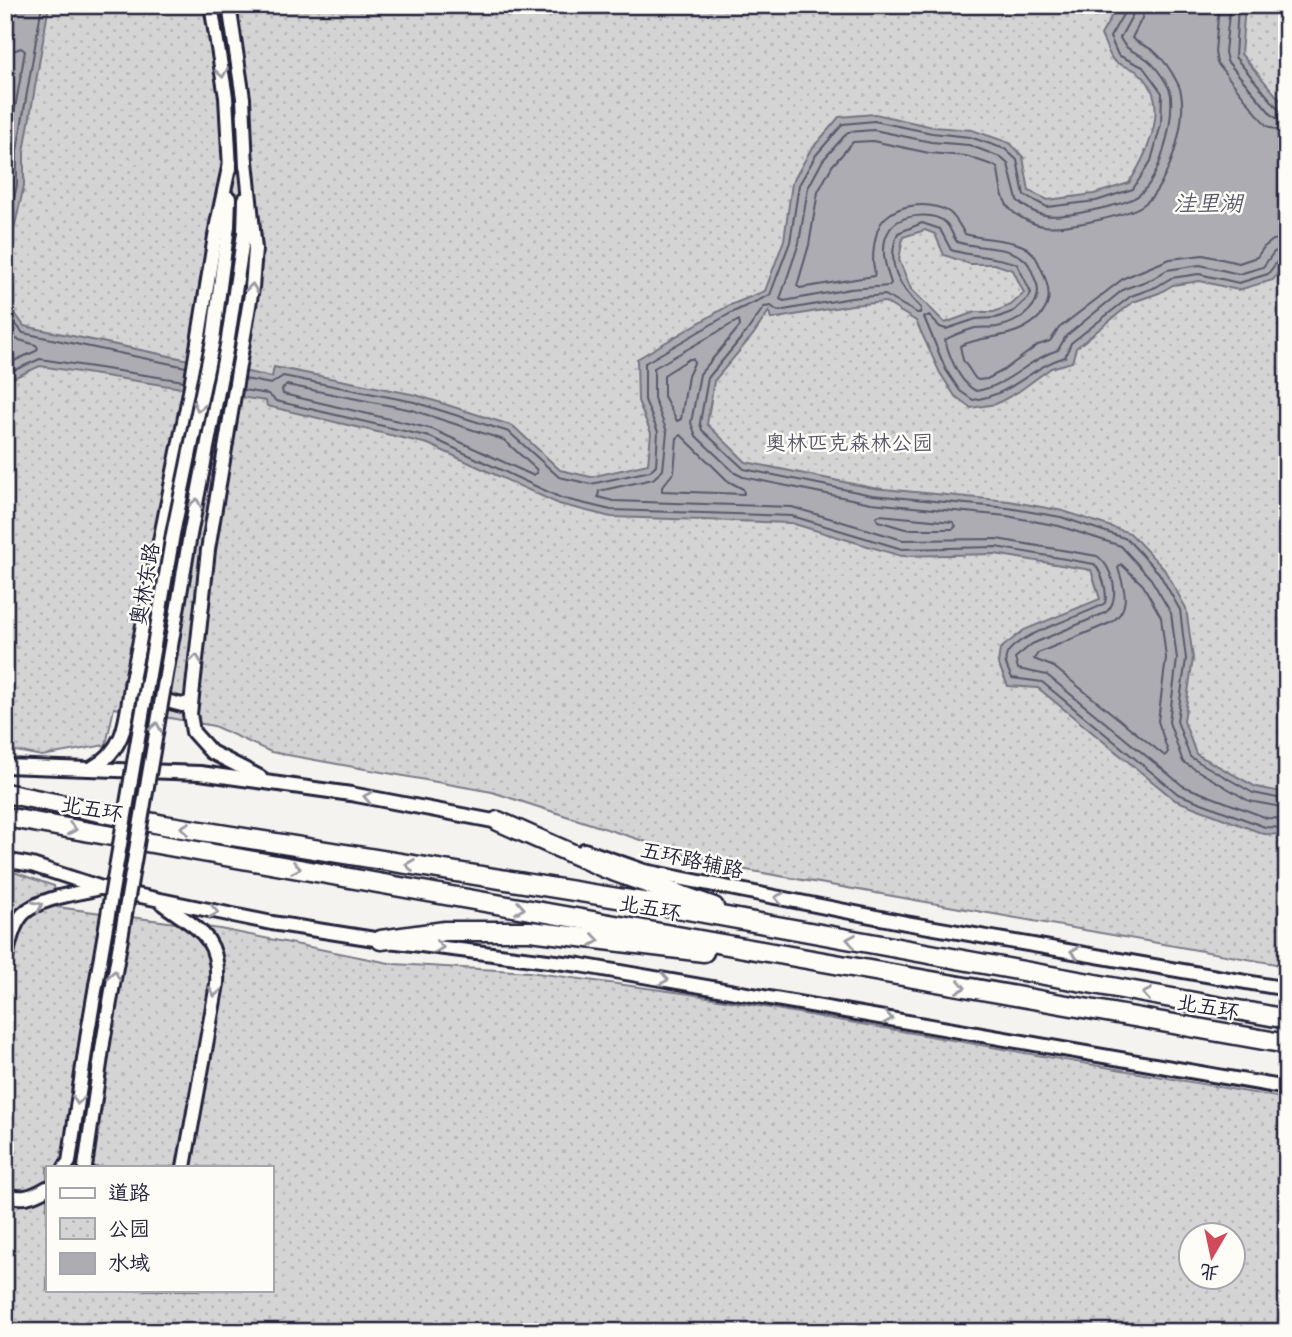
<svg xmlns="http://www.w3.org/2000/svg" width="1292" height="1337" viewBox="0 0 1292 1337" font-family="'Balsamiq Sans','LXGW WenKai TC',sans-serif">
<style>
.park{fill:url(#park-dots);stroke:#7c7b88;stroke-width:2;fill-rule:evenodd}
.water{fill:#acacb2;stroke:#757582;stroke-width:2;fill-rule:evenodd}
.lines{fill:none;stroke-linecap:round;stroke-linejoin:round}
.shore{stroke:#59596b;stroke-width:2}
.secondary-casing{stroke:#22223b;stroke-width:18}
.highway-casing{stroke:#22223b;stroke-width:23}
.secondary{stroke:#fdfcf7;stroke-width:12}
.highway{stroke:#fdfcf7;stroke-width:18}
.secondary-bridge-casing{stroke:#22223b;stroke-width:18;stroke-linecap:butt}
.secondary-bridge{stroke:#fdfcf7;stroke-width:12}
.oneway{stroke:#9a9aa2}
.labels{text-anchor:middle;stroke-width:5;stroke-linejoin:round;paint-order:stroke}
.park-label{font-size:21px;fill:#585769;stroke:#fdfcf7}
.street-label{font-size:21px;fill:#22223b;stroke:#fdfcf7}
.water-label{font-size:23px;font-style:italic;fill:#59596b;stroke:#fdfcf7}
</style>
<defs>
<pattern id="park-dots" width="8" height="8" patternUnits="userSpaceOnUse" patternTransform="scale(1.75)"><rect width="8" height="8" fill="#d5d4d5"/><path d="M2 2h.1M6 6h.1" fill="none" stroke="#b7b6b8" stroke-width="1.8" stroke-linecap="round"/></pattern>
</defs>
<rect width="100%" height="100%" fill="#f4f3ef"/>
<filter id="ink" filterUnits="userSpaceOnUse"><feTurbulence type="fractalNoise" baseFrequency=".0143" numOctaves="2"/><feDisplacementMap in="SourceGraphic" scale="14" xChannelSelector="R" yChannelSelector="G"/><feConvolveMatrix kernelMatrix="1 2 1 2 8 2 1 2 1" color-interpolation-filters="sRGB"/></filter>
<g filter="url(#ink)">
<g class="park">
<path d="M5,5H1287V966L718,865L492,792L271,752L214,726L114,708L106,745L42,756L5,749Z"/>
<path d="M5,869L54,886L57,907L220,929L394,964L529,972L690,994L1287,1099V1332H5ZM47,1167H271V1290H47ZM1190,1236H1232V1278H1190Z"/>
</g>
<g class="water">
<path d="M14,5H49L24,152V186L5,268V57Z"/>
<path d="M1118,5H1244L1245,7L1241,54L1287,108V260L1273,280L1238,290L1200,281L1173,285L1159,293L1133,302L1076,348L1072,362L1051,368L1018,392L996,404L971,408L955,396L940,373L916,321L885,302L852,305L771,319L769,311L753,335L714,381L707,424L746,462L873,488L1009,501L1063,511L1130,533L1164,569L1186,608L1193,658L1184,721L1196,754L1256,787L1287,793V835L1264,834L1175,800L1038,688L1008,686L998,663L1000,649L1024,630L1100,599L1091,570L995,554L901,556L791,523L611,517L559,504L428,444L267,406L266,401L40,366L13,378L5,389V299L24,326L272,377L274,367L416,395L513,426L560,470L591,477L648,464L651,433L638,401L637,359L728,306L765,291L784,240L792,183L810,151L839,117L875,114L933,127L972,130L1010,143L1023,157L1029,191L1048,200L1094,194L1129,183C1148,153 1173,100 1138,72C1131,67 1119,66 1113,60C1108,54 1105,42 1101,35ZM925,230L935,234L944,255L970,264H994L1013,270L1024,293L1011,305L994,312H975L945,323L911,289L899,260L903,237Z"/>
</g>
<g class="lines">
<g class="shore">
<path d="M1134,5L1133,14L1120,38C1128,54 1136,50 1148,60C1156,67 1170,85 1171,96C1173,123 1161,178 1139,195C1127,205 1060,219 1045,215C1036,214 1024,207 1017,200L1008,164L1000,157L969,145L931,142L874,130L848,132L823,160L808,188L799,243L780,299L784,301L850,289L889,286L891,283C885,266 879,245 890,229C900,214 933,211 946,223C951,228 953,237 957,242C978,249 1002,245 1021,257C1029,261 1032,272 1035,279C1047,304 1019,323 997,327C990,328 982,327 975,328C965,331 953,335 945,340C950,358 959,382 976,391C1009,386 1028,359 1058,350L1066,336L1124,289L1152,279L1167,270L1200,265L1239,274L1263,267L1274,252L1287,248"/>
<path d="M1145,5L1142,18L1132,38C1138,44 1148,46 1155,52C1163,59 1172,72 1177,82C1193,108 1169,188 1143,205C1127,216 1064,229 1044,226C1034,225 1018,217 1011,210C1001,200 1000,182 998,169L995,166L966,156L929,153L873,141L853,142L832,166L818,192L809,245L797,286L800,288L874,276C876,271 873,267 873,261C873,251 875,238 878,229C887,204 929,199 949,212C957,218 960,227 965,234C984,240 1004,238 1023,246C1032,250 1036,257 1040,266C1054,294 1053,313 1022,329C1002,339 980,336 960,346L963,360L975,378L978,380L987,379L1004,370L1038,345L1050,341L1059,328L1124,278L1170,259L1203,255L1239,263L1257,257L1264,247L1273,240L1287,238"/>
<path d="M1219,5L1215,52L1217,63L1266,125L1276,130L1287,131"/>
<path d="M1230,5L1225,52L1227,61L1272,115L1279,120L1287,121"/>
<path d="M1238,5L1235,57L1279,110L1287,112"/>
<path d="M5,54L21,48L25,51L8,149V184L5,198"/>
<path d="M5,237L17,185V151L42,5"/>
<path d="M1287,257L1279,259L1268,274L1239,283L1199,274L1171,278L1156,287L1131,296L1071,343L1065,357C1029,368 1015,394 973,400L960,391L946,370L924,317L929,316L940,327L946,329L976,319L996,318L1014,311L1028,298L1031,293L1017,264C995,256 973,257 951,250L940,229L922,223L898,233C885,263 899,287 921,308L920,313H917L885,295L851,298L778,311L771,306L764,307L747,331L708,378L700,423L702,430L744,469L872,495L1008,508L1061,517L1127,539L1159,573L1180,610L1186,659L1177,721L1190,757L1253,793L1287,800"/>
<path d="M5,311L23,333L186,367"/>
<path d="M5,327L16,339L36,345L38,348L36,351L5,365"/>
<path d="M689,359H693L694,363L688,376L681,419L677,421L664,396V375Z"/>
<path d="M5,377L10,372L40,359L184,381"/>
<path d="M245,379L271,384L283,376L414,402L509,432L559,477L591,484L650,471L656,465L658,432L645,400V363L731,313L770,295L790,242L799,185L816,155L843,124L874,121L932,133L970,137L1005,149L1017,160L1024,195L1047,207L1096,201L1133,189L1151,161L1161,124L1162,93L1143,67L1118,55L1110,37L1125,11V5"/>
<path d="M287,385L412,410L504,440L536,469L537,473L532,475L432,429L283,394L282,389Z"/>
<path d="M243,390L268,394L276,401L430,437L561,498L611,510L792,516L902,549L996,547L1094,564C1102,572 1108,592 1105,603C1086,616 1010,635 1006,657C1004,664 1009,671 1012,678L1042,682L1178,794L1265,827L1287,828"/>
<path d="M681,435L728,481L743,489L744,494L662,491V487L674,472L677,438Z"/>
<path d="M880,515L953,522L956,526L953,529H905L878,521L876,517Z"/>
<path d="M1121,564L1143,585L1161,617L1166,658L1158,721L1168,752L1165,756L1054,667L1034,659L1038,653L1110,623C1132,609 1125,589 1118,568Z"/>
<path d="M1287,808L1249,801L1183,762L1169,722L1177,659L1171,613L1151,579L1121,546L1059,526L1007,516L871,503L743,477L735,473L696,436L691,423L700,374L740,326L739,320L654,368V398L667,432L663,470L653,479L599,491L598,497L613,501L792,507L903,540L997,539L1097,556C1113,566 1122,601 1105,613L1032,644L1015,658L1018,669L1047,675L1183,786L1267,818L1287,819"/>
</g>
<g class="secondary-casing">
<g id="secondary">
<path d="M211,5L226,97L230,169"/>
<path d="M229,5L243,98L246,167"/>
<path d="M246,161L255,249L252,288L208,550L190,714L193,732L211,752L260,777"/>
<path d="M213,340L228,226L229,198"/>
<path d="M227,345L244,233L245,199"/>
<path d="M132,680L143,695L182,705L191,702"/>
<path d="M5,766L200,773L351,794L504,823"/>
<path d="M92,768C128,748 126,716 132,680L190,392L217,224L230,163"/>
<path d="M584,850L644,871L906,923L1287,989"/>
<path d="M5,860L32,865L102,888L272,923L381,940L580,965L1287,1088"/>
<path d="M163,904C197,929 220,935 217,984L184,1167"/>
<path d="M5,961C9,946 12,926 23,914C38,898 79,893 100,888"/>
<path d="M65,1167L69,1162L88,1032"/>
<path d="M85,1167L103,1043"/>
<path d="M5,1195C22,1200 32,1197 47,1188"/>
</g>
</g>
<g class="highway-casing">
<g id="highway">
<path d="M5,793L164,825L655,904L1287,1019"/>
<path d="M5,817L1287,1044"/>
<path d="M498,821L607,869L714,907"/>
<path d="M381,940L445,931H530L704,952"/>
</g>
</g>
<use href="#secondary" class="secondary"/>
<use href="#highway" class="highway"/>
<g class="secondary-bridge-casing">
<g id="secondary-bridge">
<path d="M88,1032L173,534L213,340"/>
<path d="M103,1043L190,535L227,345"/>
</g>
</g>
<use href="#secondary-bridge" class="secondary-bridge"/>
</g>
<defs><path id="oneway-chevron" d="M-2-3.5L2.5 0L-2 3.5" fill="none" stroke-width="1.6" stroke-linecap="round" stroke-linejoin="round" transform="scale(1.75)"/></defs>
<g class="oneway">
<use href="#oneway-chevron" transform="translate(222 73) rotate(81)"/>
<use href="#oneway-chevron" transform="translate(252 288) rotate(-83)"/>
<use href="#oneway-chevron" transform="translate(199 407) rotate(102)"/>
<use href="#oneway-chevron" transform="translate(196 503) rotate(-79)"/>
<use href="#oneway-chevron" transform="translate(196 659) rotate(-83)"/>
<use href="#oneway-chevron" transform="translate(156 727) rotate(-80)"/>
<use href="#oneway-chevron" transform="translate(368 797) rotate(-170)"/>
<use href="#oneway-chevron" transform="translate(185 828) rotate(-171)"/>
<use href="#oneway-chevron" transform="translate(72 829) rotate(10)"/>
<use href="#oneway-chevron" transform="translate(410 865) rotate(-171)"/>
<use href="#oneway-chevron" transform="translate(296 868) rotate(10)"/>
<use href="#oneway-chevron" transform="translate(779 898) rotate(-169)"/>
<use href="#oneway-chevron" transform="translate(38 906) rotate(-27)"/>
<use href="#oneway-chevron" transform="translate(520 908) rotate(10)"/>
<use href="#oneway-chevron" transform="translate(214 912) rotate(11)"/>
<use href="#oneway-chevron" transform="translate(595 940) rotate(8)"/>
<use href="#oneway-chevron" transform="translate(851 940) rotate(-170)"/>
<use href="#oneway-chevron" transform="translate(439 947) rotate(7)"/>
<use href="#oneway-chevron" transform="translate(1075 952) rotate(-170)"/>
<use href="#oneway-chevron" transform="translate(114 975) rotate(-81)"/>
<use href="#oneway-chevron" transform="translate(664 979) rotate(10)"/>
<use href="#oneway-chevron" transform="translate(961 987) rotate(10)"/>
<use href="#oneway-chevron" transform="translate(215 992) rotate(99)"/>
<use href="#oneway-chevron" transform="translate(1147 994) rotate(-170)"/>
<use href="#oneway-chevron" transform="translate(888 1018) rotate(10)"/>
<use href="#oneway-chevron" transform="translate(78 1100) rotate(98)"/>
</g>
</g>
<g class="labels">
<g class="park-label">
<text x="849" y="450">奥林匹克森林公园</text>
</g>
<g class="street-label">
<text transform="translate(145 584) rotate(-80)" y="7">奥林东路</text>
<text transform="translate(92 809) rotate(10)" y="7">北五环</text>
<text transform="translate(692 860) rotate(12)" y="7">五环路辅路</text>
<text transform="translate(650 908) rotate(10)" y="7">北五环</text>
<text transform="translate(1208 1007) rotate(10)" y="7">北五环</text>
</g>
<g class="water-label">
<text x="1208" y="211">洼里湖</text>
</g>
</g>
<rect width="1292" height="1337" fill="none" stroke="#fdfcf7" stroke-width="28"/>
<rect x="14" y="14" width="1264" height="1309" fill="none" stroke="#22223b" stroke-width="2.5" filter="url(#ink)"/>
<rect x="46" y="1166" width="228" height="126" fill="#fdfcf7" stroke="#a5a5ac" stroke-width="2"/>
<rect x="60" y="1188" width="35" height="10" fill="#fdfcf7" stroke="#a5a5ac" stroke-width="2"/>
<text x="108" y="1200" font-size="21" fill="#22223b">道路</text>
<rect x="60" y="1218" width="35" height="21" fill="url(#park-dots)" stroke="#a5a5ac" stroke-width="2"/>
<text x="108" y="1236" font-size="21" fill="#22223b">公园</text>
<rect x="60" y="1253" width="35" height="21" fill="#acacb2" stroke="#a5a5ac" stroke-width="2"/>
<text x="108" y="1270" font-size="21" fill="#22223b">水域</text>
<g transform="translate(1212 1256) rotate(189)"><circle r="33" fill="#fdfcf7" stroke="#a5a5ac" stroke-width="2"/>
<path d="M0-5L12 26L0 18L-12 26Z" fill="#d1495b"/>
<text y="-10" font-size="19" font-weight="bold" text-anchor="middle" fill="#22223b">北</text>
</g>
</svg>
